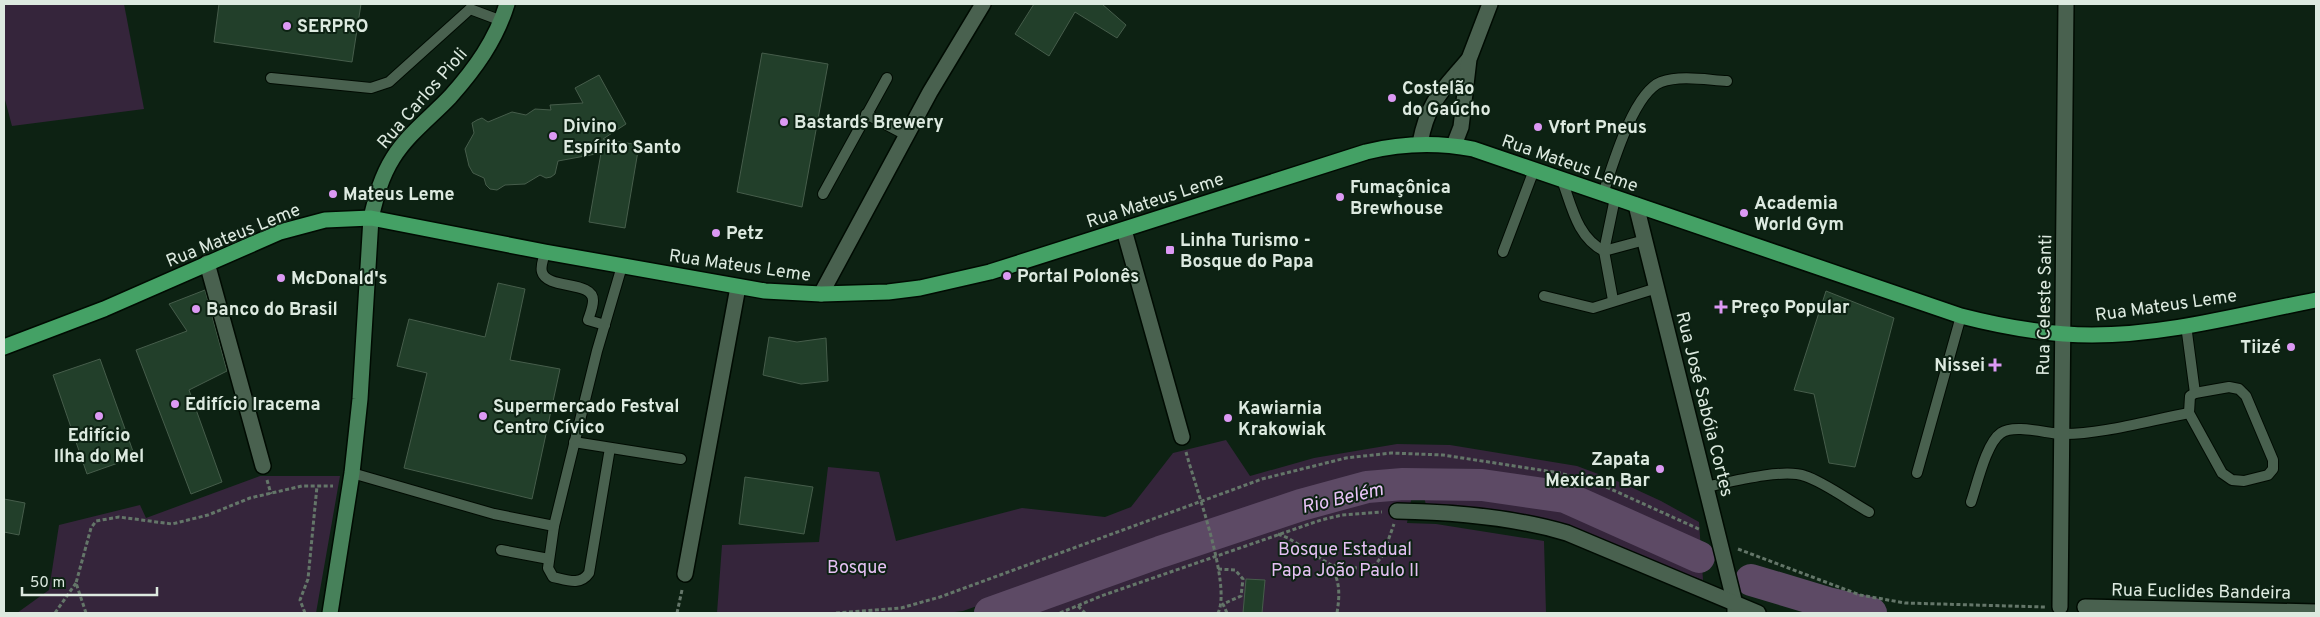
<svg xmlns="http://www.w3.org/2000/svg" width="2320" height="617" viewBox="0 0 2320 617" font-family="Overpass,sans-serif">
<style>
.green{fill:#35253b}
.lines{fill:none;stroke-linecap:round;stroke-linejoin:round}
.river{stroke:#5d4a65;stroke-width:32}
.building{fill:#223f2a;stroke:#465d4b}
.lane-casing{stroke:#000b02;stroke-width:12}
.street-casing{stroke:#000b02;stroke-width:18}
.secondary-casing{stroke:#000b02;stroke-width:18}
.primary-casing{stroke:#000b02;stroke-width:18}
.path{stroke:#647669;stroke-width:3;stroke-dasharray:4 2.5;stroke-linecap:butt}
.lane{stroke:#49614f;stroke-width:10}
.street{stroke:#49614f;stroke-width:15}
.secondary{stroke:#47815a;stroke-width:15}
.primary{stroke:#44a165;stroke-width:15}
.poi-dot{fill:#dc99f4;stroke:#0d2213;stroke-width:2}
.labels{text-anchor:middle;stroke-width:4;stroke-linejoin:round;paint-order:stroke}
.poi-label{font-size:18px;font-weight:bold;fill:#ddeae0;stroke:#0d2213;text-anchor:start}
.street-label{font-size:18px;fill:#ddeae0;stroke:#0d2213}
.park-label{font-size:18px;fill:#e5c0f3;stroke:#0d2213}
.water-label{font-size:19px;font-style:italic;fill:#eac5f9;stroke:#0d2213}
</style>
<rect width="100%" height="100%" fill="#0d2213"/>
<g class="green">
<path d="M4,4H124L144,109L12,126L4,96Z"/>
<path d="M1226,440L1250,476L1314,458L1397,444L1450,445L1577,466L1622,483L1661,501L1699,522L1703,580L1637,558L1426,505L1419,476C1346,483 1280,503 1210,525C1127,552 1045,582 963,611L947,613H717L722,545L819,542L828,467L879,472L896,541L1022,508L1105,517L1131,507L1173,453Z"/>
<path d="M260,476H340L316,613H17L49,590L59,525L140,505L146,518Z"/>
<path d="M1412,495L1407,523L1436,524L1544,541L1546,613H1012L1098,582L1313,511L1375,497Z"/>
</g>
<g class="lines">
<g class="river">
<path d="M1751,580L1828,603L1871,613"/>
<path d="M990,613L1160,552L1301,505L1367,487L1403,484L1482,485L1565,497L1699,557"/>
</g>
</g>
<g class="building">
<path d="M219,4H361L352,62L214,42Z"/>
<path d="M1034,4H1102L1126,25L1117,38L1075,12L1049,56L1015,34Z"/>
<path d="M762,53L828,64L802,207L737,192Z"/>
<path d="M599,75L626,124L603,139L639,145L625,228L589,222L601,153L558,161L555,174L551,177L546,178L540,175L525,184L505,185L497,190L490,189L486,185L484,178L473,173L469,166L465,149L474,133L472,123L477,120L482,118L488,122L512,112L526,115L535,109L551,110L550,105L583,103L575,88Z"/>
<path d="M498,283L525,289L510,360L560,369L532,499L404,468L427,373L397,366L409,319L485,337Z"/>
<path d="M205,290L227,371L189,390L222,482L191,494L136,350L187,331L169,304Z"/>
<path d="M1826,291L1894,318L1855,467L1829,463L1814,394L1794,390Z"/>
<path d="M769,337L797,342L826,338L828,381L801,384L763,375Z"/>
<path d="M100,359L135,457L87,474L53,375Z"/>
<path d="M745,477L813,487L804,534L739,524Z"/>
<path d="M4,499L25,503L19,535L4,532Z"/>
<path d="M1246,579L1265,580L1262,613H1243Z"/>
</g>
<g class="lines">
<g class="lane-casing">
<g id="lane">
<path d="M470,9L502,21"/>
<path d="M271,78L371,88L389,82L470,9"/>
<path d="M866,114L906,135"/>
<path d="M1562,180C1572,207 1577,237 1604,251L1645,240"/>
<path d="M823,194L887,78"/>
<path d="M1603,194C1612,167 1633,93 1661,82C1681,75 1707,80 1727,81"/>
<path d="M545,252C544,258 540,266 542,272C547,290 594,280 593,301C593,307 590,314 588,320L605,325"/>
<path d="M1503,252L1534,170"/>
<path d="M1544,296L1593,308L1657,288"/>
<path d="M1613,300L1604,251L1615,198"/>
<path d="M2186,325L2195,393"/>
<path d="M2229,387L2239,389L2246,396L2273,460V469L2268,475L2244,481L2232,480L2222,473L2189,413L2190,396L2195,393Z"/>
<path d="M574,442L681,459"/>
<path d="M610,448L589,573C580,586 567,580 553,577L548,568L554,526L597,351L622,266"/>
<path d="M352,473L494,514L554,526"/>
<path d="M1917,473L1961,316"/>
<path d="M1706,487C1730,482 1783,468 1805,476C1824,482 1851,502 1869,512"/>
<path d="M1971,502C1977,485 1986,443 2001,433C2014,424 2045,433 2061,434C2099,435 2151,420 2189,413"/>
<path d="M501,550L549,559"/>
</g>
</g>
<g class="street-casing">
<g id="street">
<path d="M1420,143C1428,101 1442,91 1468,60"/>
<path d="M1454,145L1461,127L1469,59L1490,4"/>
<path d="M1636,205L1735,604V613"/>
<path d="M1124,230L1182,437"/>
<path d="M207,263L263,466"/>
<path d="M821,294L930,92L983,4"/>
<path d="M1397,511C1454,512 1513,517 1567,533L1758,613"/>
<path d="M685,574L738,287"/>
<path d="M2060,607L2066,4"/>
<path d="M2085,607L2316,612"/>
</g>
</g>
<g class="secondary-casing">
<path id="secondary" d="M330,613L352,473L360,399L371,218C376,197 381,177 393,158C408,134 431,117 450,97C475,69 496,40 507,4"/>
</g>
<g class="primary-casing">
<path id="primary" d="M4,347L104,309L280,232L325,220L371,218L545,252L765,291L821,294L888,292L920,288L990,272L1366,152C1403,143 1436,142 1473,149L1961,316C2004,327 2047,335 2092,335C2167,335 2243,314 2316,300"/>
</g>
<g class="path">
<path d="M1186,452C1195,486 1232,585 1218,613"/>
<path d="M267,480L271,494"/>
<path d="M1278,534L1288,538L1331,565"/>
<path d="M1738,549L1860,595L1905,603L2045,607"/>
<path d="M1218,569L1235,570L1243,579L1241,596L1223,604L1227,613"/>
<path d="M1078,606L1085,613"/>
<path d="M55,613L76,583"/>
<path d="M86,613L76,583L91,528L96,521L119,517L172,524L208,515L250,498L302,486H333"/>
<path d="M305,613L300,600L308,579L317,486"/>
<path d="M677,613L682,590"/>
<path d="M836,613L901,608L940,597L1262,479L1346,458L1391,453L1443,455L1560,473L1604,486L1701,530"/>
<path d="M1060,613L1101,596L1321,520L1342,515L1382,512"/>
<path d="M1337,613C1340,594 1340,582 1331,565L1357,568L1375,565L1383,555L1394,524"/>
</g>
<use href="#lane" class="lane"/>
<use href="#street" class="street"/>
<use href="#secondary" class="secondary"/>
<use href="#primary" class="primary"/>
</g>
<g class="poi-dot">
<circle cx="287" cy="26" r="5"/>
<circle cx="1392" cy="98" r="5"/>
<circle cx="784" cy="122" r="5"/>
<circle cx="1538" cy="127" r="5"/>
<circle cx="553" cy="136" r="5"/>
<circle cx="333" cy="194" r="5"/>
<circle cx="1340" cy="197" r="5"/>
<circle cx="1744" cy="213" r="5"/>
<circle cx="716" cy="233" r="5"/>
<rect x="1165" y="245" width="10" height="10" rx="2.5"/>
<circle cx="1007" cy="276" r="5"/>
<circle cx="281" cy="278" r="5"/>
<path d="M1718.5 299.5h5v5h5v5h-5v5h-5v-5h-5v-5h5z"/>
<circle cx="196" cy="309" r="5"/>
<circle cx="2291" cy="347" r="5"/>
<path d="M1992.5 357.5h5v5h5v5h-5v5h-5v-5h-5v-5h5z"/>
<circle cx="175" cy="404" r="5"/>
<circle cx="99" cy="416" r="5"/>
<circle cx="483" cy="416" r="5"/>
<circle cx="1228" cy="418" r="5"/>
<circle cx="1660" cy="469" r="5"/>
</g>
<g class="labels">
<g class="poi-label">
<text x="297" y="32">SERPRO</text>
<text x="1402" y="94">Costelão<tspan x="1402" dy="21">do Gaúcho</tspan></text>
<text x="794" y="128">Bastards Brewery</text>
<text x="563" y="132">Divino<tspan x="563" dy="21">Espírito Santo</tspan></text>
<text x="1548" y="133">Vfort Pneus</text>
<text x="1350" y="193">Fumaçônica<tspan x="1350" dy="21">Brewhouse</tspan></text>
<text x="343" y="200">Mateus Leme</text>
<text x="1754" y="209">Academia<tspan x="1754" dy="21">World Gym</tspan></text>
<text x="726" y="239">Petz</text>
<text x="1180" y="246">Linha Turismo -<tspan x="1180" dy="21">Bosque do Papa</tspan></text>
<text x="1017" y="282">Portal Polonês</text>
<text x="291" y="284">McDonald's</text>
<text x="1731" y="313">Preço Popular</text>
<text x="206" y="315">Banco do Brasil</text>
<text x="2281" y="353" text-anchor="end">Tiizé</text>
<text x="1985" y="371" text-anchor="end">Nissei</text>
<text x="185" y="410">Edifício Iracema</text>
<text x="493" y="412">Supermercado Festval<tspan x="493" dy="21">Centro Cívico</tspan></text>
<text x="1238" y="414">Kawiarnia<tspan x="1238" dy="21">Krakowiak</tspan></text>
<text x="99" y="441" text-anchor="middle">Edifício<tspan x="99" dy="21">Ilha do Mel</tspan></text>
<text x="1650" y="465" text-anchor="end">Zapata<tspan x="1650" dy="21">Mexican Bar</tspan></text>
</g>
<g class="street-label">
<text transform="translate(422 98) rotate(-49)" y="6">Rua Carlos Pioli</text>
<text transform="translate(1570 163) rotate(19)" y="6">Rua Mateus Leme</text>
<text transform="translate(1155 200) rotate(-18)" y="6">Rua Mateus Leme</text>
<text transform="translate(233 235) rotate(-22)" y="6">Rua Mateus Leme</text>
<text transform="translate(740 265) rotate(8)" y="6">Rua Mateus Leme</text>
<text transform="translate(2044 305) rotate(-89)" y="6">Rua Celeste Santi</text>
<text transform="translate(2166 305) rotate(-8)" y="6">Rua Mateus Leme</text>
<text transform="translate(1705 404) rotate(76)" y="6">Rua José Sabóia Cortes</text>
<text transform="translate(2201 591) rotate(1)" y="6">Rua Euclides Bandeira</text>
</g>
<g class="park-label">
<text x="1345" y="555">Bosque Estadual<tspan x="1345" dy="21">Papa João Paulo II</tspan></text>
<text x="857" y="573">Bosque</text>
</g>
<g class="water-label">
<text transform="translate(1342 497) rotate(-13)" y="7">Rio Belém</text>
</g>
</g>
<rect width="2320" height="617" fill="none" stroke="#ddeae0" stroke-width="10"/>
<path d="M22 587v8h135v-8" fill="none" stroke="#ddeae0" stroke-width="2.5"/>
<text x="30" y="587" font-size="15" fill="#ddeae0" stroke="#0d2213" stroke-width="4" paint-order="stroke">50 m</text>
</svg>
